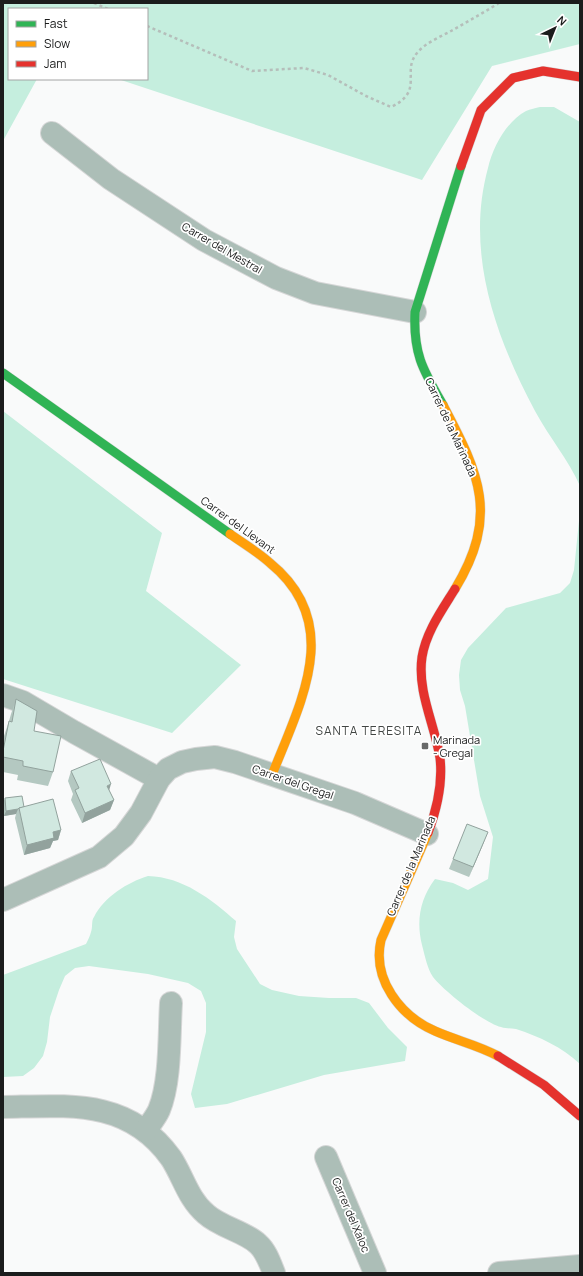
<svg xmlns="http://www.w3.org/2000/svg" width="583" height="1276" viewBox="0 0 583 1276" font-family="Manrope,sans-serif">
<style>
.green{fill:#c5eede}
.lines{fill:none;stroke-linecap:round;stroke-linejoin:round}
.street-casing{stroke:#d5d6d6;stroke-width:24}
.fast-casing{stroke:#d5d6d6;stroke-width:10}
.slow-casing{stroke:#d5d6d6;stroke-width:10}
.jam-casing{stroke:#d5d6d6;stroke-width:10}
.path{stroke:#b5beba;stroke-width:2.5;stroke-dasharray:3 3;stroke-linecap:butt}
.street{stroke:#acbeb7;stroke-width:22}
.fast{stroke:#30b455;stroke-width:9}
.slow{stroke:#ff9f0a;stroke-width:9}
.jam{stroke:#e5322d;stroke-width:9}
.wall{fill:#b4c8c1}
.shaded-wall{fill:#92a29d}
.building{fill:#d1e8e0;stroke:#92a29d}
.poi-dot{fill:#696a6a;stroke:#fff;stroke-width:1.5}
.labels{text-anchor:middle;stroke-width:3.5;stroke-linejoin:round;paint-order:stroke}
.street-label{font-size:11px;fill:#1b1c1c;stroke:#fff}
.poi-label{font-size:11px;fill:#1b1c1c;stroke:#fff;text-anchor:start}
.neighbourhood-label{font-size:12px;letter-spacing:1px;fill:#424644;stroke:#fff}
</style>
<rect width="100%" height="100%" fill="#f9fafa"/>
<g class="green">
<path d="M3,3H580V44L492,66L422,180L118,79H147V9H9V79H37L3,141Z"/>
<path d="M540,107H554L580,122V486C568,459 549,437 535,411C495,336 465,252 488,168C493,147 506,122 526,111C530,109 536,108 540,107Z"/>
<path d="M3,411L162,533L146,591L241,665L172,733L3,679Z"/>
<path d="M580,511V1064C562,1047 540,1037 516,1029C511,1028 506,1029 501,1027C484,1023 444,991 433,977C427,968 425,956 422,945C416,921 420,899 435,879L453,883L468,890L488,879L493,837L480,796L465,706L460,690L459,675L461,660L468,648L506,608L560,593L570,583L574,570Z"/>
<path d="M148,876C183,877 211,899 236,921L234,937L237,949L260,984L272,990L299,996L329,998H356L369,1003L388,1028L407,1047L405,1061L324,1075L227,1104L195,1108L191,1094L206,1032V1003L201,991L188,983L148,974L89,966L75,968L65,976L59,990L50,1017L47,1042L43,1056L34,1068L23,1076L3,1077V975L86,944C88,940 90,936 91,932C93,927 91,921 94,917C104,897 128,882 148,876Z"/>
</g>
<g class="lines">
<g class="street-casing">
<g id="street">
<path d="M52,133L111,179L204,240L276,278L315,293L415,312"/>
<path d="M3,695L23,702L74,732L159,779"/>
<path d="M3,900L99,857L124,836L141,813L159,779L168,769L182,762L196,759L215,757L235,762L355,803L427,834"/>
<path d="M3,1107C68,1106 128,1098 171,1158C183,1176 188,1199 206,1214C220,1227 246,1232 258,1244C266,1251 270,1263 274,1273"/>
<path d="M146,1130C150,1124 156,1117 159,1110C171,1081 169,1034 171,1003"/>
<path d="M326,1157L375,1273"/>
<path d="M499,1273L580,1266"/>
</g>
</g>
<g class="fast-casing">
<g id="fast">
<path d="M3,373L230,534"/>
<path d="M443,405C423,370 413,354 415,312L461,166"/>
</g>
</g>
<g class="slow-casing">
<g id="slow">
<path d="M443,405C480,475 499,516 455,589"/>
<path d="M230,534C244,544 258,552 270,563C345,624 300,703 272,775"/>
<path d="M428,833L381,940C372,979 400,1016 435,1031C455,1040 478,1045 498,1056"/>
</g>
</g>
<g class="jam-casing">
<g id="jam">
<path d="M461,166L481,110L513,78L543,71L580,77"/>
<path d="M428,833C437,809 443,784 440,758C435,725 417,692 422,657C426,632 442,610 455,589"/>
<path d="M498,1056L544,1085L580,1116"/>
</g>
</g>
<g class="path">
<path d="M94,3L108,9"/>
<path d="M147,26L252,71L304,68L328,75L366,96L391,107C425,91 401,72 417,53C425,43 440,37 451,31C467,22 483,13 499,3"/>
</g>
<use href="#street" class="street"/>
<use href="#fast" class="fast"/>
<use href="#slow" class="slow"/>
<use href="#jam" class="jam"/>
</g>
<g class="wall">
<path d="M16,699L34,731L53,772L48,786L17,780L18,775L3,772V741L4,736L9,721L11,714Z"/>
<path d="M71,771L109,790L114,800L110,810L82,823L71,800L73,794L68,781Z"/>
<path d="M5,798L24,807L61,830L58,840L53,841L50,848L24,855L15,818L16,814L4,816L3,803Z"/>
<path d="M484,842L469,877L449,869L453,859Z"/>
</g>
<g class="shaded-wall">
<path d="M111,784L108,794L107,786Z"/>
<path d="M114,800L110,810L82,823L85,813Z"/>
<path d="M18,809L16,814L4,816L6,811Z"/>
<path d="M61,830L58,840L53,841L50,848L24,855L27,845L53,832Z"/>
<path d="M488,832L484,842L469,877L473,867Z"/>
</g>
<g class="building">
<path d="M16,699L37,711L34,731L61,736L53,772L23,766V761L3,757V751L9,721L12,722Z"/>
<path d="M100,759L111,784L107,786L114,800L85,813L75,790L79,788L71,771Z"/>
<path d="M22,796L24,807L19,808L18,809L6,811L5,798Z"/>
<path d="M53,799L61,830L53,832L54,838L27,845L19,808Z"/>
<path d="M467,824L488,832L473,867L453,859Z"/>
</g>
<rect class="poi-dot" x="421" y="742" width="8" height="8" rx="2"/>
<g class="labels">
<g class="street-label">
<text transform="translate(222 248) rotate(30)" y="4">Carrer del Mestral</text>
<text transform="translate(451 427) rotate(65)" y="4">Carrer de la Marinada</text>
<text transform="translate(238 525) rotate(36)" y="4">Carrer del Llevant</text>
<text transform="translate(293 782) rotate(19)" y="4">Carrer del Gregal</text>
<text transform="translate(411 866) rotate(-67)" y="4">Carrer de la Marinada</text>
<text transform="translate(351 1215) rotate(67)" y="4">Carrer del Xaloc</text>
</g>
<g class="poi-label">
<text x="433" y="744">Marinada<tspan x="433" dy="13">- Gregal</tspan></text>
</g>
<g class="neighbourhood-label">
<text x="369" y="735">SANTA TERESITA</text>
</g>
</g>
<rect width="583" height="1276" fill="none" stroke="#1b1c1c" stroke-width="8"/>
<rect x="8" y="8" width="140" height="72" fill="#ffffff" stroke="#a4a4a4"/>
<rect x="16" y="21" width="20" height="6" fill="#30b455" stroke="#a4a4a4"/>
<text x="44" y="28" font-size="12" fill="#1b1c1c">Fast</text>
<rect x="16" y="41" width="20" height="6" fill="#ff9f0a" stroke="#a4a4a4"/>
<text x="44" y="48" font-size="12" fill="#1b1c1c">Slow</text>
<rect x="16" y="61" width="20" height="6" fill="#e5322d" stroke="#a4a4a4"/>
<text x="44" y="68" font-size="12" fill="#1b1c1c">Jam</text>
<g transform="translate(555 28) rotate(43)" stroke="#ffffff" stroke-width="3" paint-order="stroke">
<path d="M0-3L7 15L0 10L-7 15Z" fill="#1b1c1c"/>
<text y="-6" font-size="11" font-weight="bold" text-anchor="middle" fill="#1b1c1c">N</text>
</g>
</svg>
